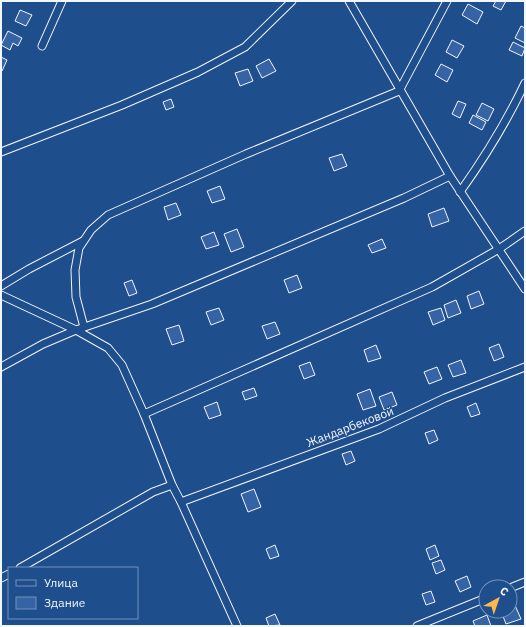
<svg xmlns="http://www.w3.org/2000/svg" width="526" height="627" viewBox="0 0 526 627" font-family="'IBM Plex Sans',sans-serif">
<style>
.building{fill:#3563a3;stroke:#f2f6ff}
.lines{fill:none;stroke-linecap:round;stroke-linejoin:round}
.minor-casing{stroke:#f2f6ff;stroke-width:9}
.minor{stroke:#1f4e8c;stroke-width:7}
.labels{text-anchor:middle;stroke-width:3;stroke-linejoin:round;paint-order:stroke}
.street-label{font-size:12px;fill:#f2f6ff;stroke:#1f4e8c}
</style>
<rect width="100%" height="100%" fill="#1f4e8c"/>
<g class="building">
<path d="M496,1H506L501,10L493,6Z"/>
<path d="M468,4L483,12L477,24L462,15Z"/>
<path d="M20,10L32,15L26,26L15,21Z"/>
<path d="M521,26L525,28V43L515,38Z"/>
<path d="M8,31L22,38L18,46L13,43L10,50L1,45Z"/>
<path d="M452,40L464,46L457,58L446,52Z"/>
<path d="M513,42L525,48L522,56L509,50Z"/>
<path d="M1,57L7,60L2,71H1Z"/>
<path d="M269,59L276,71L262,78L256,66Z"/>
<path d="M441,64L453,70L447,82L435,75Z"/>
<path d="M248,69L253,81L240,86L235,73Z"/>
<path d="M171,99L174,107L166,110L163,102Z"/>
<path d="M458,101L466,104L460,118L452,114Z"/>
<path d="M482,103L494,109L488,121L476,115Z"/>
<path d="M473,115L486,122L482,130L469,123Z"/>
<path d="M342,154L347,166L334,171L329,158Z"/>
<path d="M220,186L225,199L212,203L207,191Z"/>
<path d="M176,203L181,215L168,220L164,207Z"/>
<path d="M444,208L449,221L432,227L428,214Z"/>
<path d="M237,229L244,247L231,252L224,234Z"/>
<path d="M214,232L219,245L206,249L201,237Z"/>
<path d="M382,239L386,248L372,253L368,245Z"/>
<path d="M297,275L302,288L289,293L284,280Z"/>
<path d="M132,280L137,293L129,296L124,283Z"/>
<path d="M479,291L484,304L471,309L467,296Z"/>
<path d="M456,300L461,313L448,318L444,305Z"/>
<path d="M219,308L224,320L211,325L206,312Z"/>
<path d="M441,308L445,320L433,325L428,312Z"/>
<path d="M275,322L280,334L267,339L262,326Z"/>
<path d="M179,325L184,341L172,345L166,329Z"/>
<path d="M499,344L504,357L494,361L489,348Z"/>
<path d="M376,345L381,358L368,362L364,350Z"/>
<path d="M461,360L466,373L453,377L448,365Z"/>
<path d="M310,362L315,375L304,379L299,366Z"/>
<path d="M437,367L442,379L429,384L424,372Z"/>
<path d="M254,388L257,396L245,400L242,392Z"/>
<path d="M370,389L376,406L363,410L357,394Z"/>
<path d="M392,392L397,405L384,410L379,397Z"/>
<path d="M217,402L221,415L209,419L204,407Z"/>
<path d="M476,403L480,414L471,417L467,407Z"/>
<path d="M434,430L438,440L429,444L425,433Z"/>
<path d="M351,451L355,461L346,465L342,454Z"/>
<path d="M254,489L261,507L248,512L241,494Z"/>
<path d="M275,545L279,556L270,559L266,549Z"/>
<path d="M435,545L439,556L430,560L426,549Z"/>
<path d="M441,560L445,570L436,574L432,563Z"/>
<path d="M467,576L471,587L460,592L455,581Z"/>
<path d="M431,591L435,602L426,605L422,594Z"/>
<path d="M514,603L521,619L506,624L501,611H510V605Z"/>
<path d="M275,614L280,625L269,626L266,618Z"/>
<path d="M487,615L491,626H475L473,621Z"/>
</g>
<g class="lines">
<g class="minor-casing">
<g id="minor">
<path d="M349,1L450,176L525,289"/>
<path d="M42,46L62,1"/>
<path d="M1,152L122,105L198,72L245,47L292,1"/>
<path d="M460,192C485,157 507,121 525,83"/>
<path d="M1,286L29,269L83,241"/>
<path d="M1,295L76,330L108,348L122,365L144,414L172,485L181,502L237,626"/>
<path d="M84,327L76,297L75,270L79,248L91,230L108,215L246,154L399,91L447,1"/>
<path d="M1,367L43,344L76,330L152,304L404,198L450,176"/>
<path d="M144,414L432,287L499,249L525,231"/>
<path d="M181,502L379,429L445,398L525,367"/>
<path d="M20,568L153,492L172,485"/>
<path d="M1,578L9,574"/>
<path d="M510,588L525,582"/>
<path d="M417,626L486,598"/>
</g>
</g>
<use href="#minor" class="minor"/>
</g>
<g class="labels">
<g class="street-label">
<text transform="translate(350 427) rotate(-21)" y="4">Жандарбековой</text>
</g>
</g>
<rect width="526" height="627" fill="none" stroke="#f2f6ff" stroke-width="4"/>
<rect x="8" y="567" width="130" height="52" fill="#1f4e8c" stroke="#7391ba"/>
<rect x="16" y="580" width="20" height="6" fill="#1f4e8c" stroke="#7391ba"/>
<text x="44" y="587" font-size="12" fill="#f2f6ff">Улица</text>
<rect x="16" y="597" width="20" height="12" fill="#3563a3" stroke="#7391ba"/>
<text x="44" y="607" font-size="12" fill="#f2f6ff">Здание</text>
<g transform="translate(498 599) rotate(40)"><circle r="19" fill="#1f4e8c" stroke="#7391ba"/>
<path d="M0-3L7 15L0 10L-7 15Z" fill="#ffb74d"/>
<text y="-6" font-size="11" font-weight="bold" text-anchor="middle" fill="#f2f6ff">С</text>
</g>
</svg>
